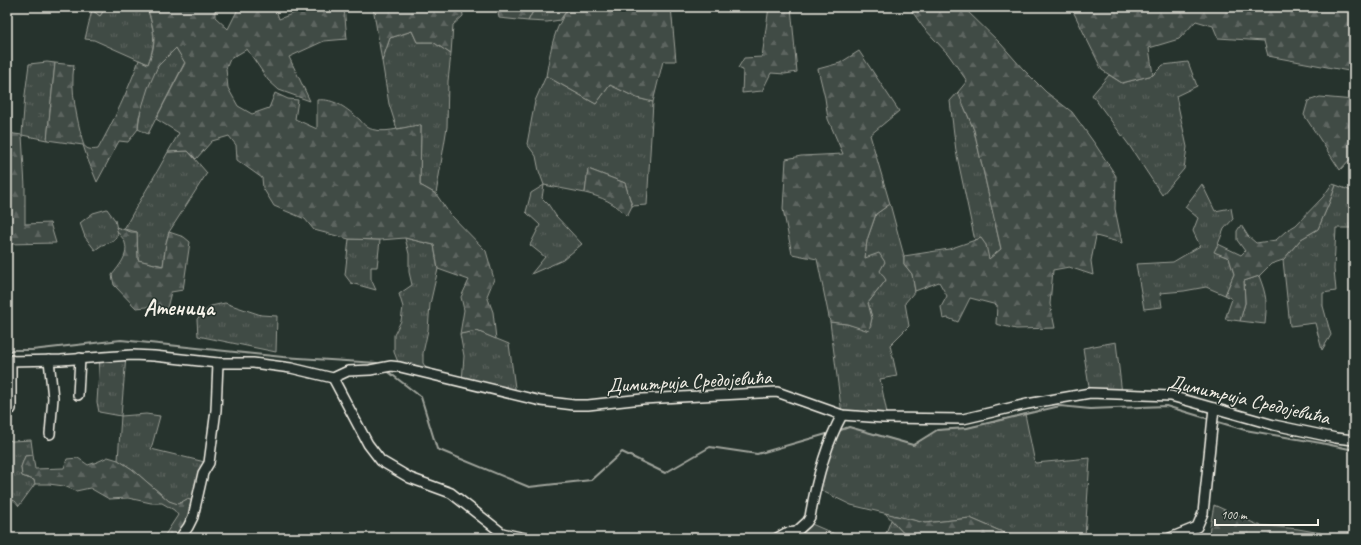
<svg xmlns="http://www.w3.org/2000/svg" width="1361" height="545" viewBox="0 0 1361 545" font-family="Caveat,sans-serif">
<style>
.grass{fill:url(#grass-tufts);stroke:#9a9e96}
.forest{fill:url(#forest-firs);stroke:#9a9e96}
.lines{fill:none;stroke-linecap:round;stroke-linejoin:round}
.stream{stroke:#9fa39b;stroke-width:2}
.minor-casing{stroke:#f4f1e8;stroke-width:12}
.minor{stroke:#26332d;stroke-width:9}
.labels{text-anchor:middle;stroke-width:3;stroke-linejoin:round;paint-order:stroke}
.street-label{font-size:20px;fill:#f4f1e8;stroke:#26332d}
.quarter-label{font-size:22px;font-weight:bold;fill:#f4f1e8;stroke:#26332d}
</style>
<defs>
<pattern id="grass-tufts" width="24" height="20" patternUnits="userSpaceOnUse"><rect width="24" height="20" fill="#414b45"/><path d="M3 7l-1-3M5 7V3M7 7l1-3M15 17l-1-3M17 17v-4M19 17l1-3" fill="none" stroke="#5d6560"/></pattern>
<pattern id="forest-firs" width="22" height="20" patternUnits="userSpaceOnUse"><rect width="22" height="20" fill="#414b45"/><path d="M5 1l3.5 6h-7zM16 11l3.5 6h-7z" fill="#5d6560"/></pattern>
</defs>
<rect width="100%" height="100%" fill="#26332d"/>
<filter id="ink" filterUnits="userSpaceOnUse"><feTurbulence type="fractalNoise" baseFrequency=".025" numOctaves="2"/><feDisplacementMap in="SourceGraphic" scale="8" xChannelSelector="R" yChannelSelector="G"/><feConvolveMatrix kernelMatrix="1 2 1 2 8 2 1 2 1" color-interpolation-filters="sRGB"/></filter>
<g filter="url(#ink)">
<g class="grass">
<path d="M106,7H147C154,32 157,39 148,64L94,40L85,39L92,10L100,16Z"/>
<path d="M535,7H569L560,20L547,22L528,21Z"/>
<path d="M412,31L417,42H433L451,54L448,81L447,127L436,194L420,185L421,125L397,129L389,104L382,61L390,38Z"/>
<path d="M176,48L185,62L148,134L138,129C139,111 148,81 158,66C163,60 170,54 176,48Z"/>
<path d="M47,62L55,63L47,140L22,135L25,95L29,64Z"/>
<path d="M1188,62L1197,86L1176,96L1187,147L1184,169L1162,195L1129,145L1092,95L1109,75L1122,83L1153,75L1163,65Z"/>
<path d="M546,76L596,104L610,85L637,98L653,102L647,205L632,206L625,183L588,169L585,193L544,185L542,198L548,204L556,216L582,244L563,260L531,274L545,257L530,245L540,225L526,212L531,193L544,185L539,171L536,156L527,144L535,101Z"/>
<path d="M958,92L974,130L1001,249L989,259L981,238L975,241L956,151L950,101Z"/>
<path d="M188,151L207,173L169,232L166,243L163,266L138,260L137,232L124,229C138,203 154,178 168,152Z"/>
<path d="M1202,184L1215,211L1231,208L1233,219L1224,229L1215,252L1229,258L1234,274L1225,295L1206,287L1184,291L1160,293L1162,307L1144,309L1136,264L1173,262L1200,246L1193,231L1198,218L1185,207Z"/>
<path d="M1336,185L1354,192V228H1336L1334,269L1336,291L1323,293V306L1331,335L1322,350L1315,323L1290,326L1283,260L1301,239L1318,229L1330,201Z"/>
<path d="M890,204L904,256V264L912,274L915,291L905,303L909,326L890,345L897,376L880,379L888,418L842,415L830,322L847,324L869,330L872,318L868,303L886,280L865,258L867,240L876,214Z"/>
<path d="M107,209L115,220L118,234L114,241L102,245L95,250L85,237L80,223L93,213Z"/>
<path d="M405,238L434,245L438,269L430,304L428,330L423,353V363L430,375L400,367L394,352V335L401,321L403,307L399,294L412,285L409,272V254Z"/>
<path d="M349,239L380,240L377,267H371V279L376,290L351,283L345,275Z"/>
<path d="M1259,276C1267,296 1267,303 1265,324L1240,321L1245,303L1244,281Z"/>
<path d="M225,303L261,315L277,316L276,352L198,336L197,319L211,306Z"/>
<path d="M477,331L509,344L516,395L462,382L464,356L460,334Z"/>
<path d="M1116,342L1122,394L1090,393L1083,348Z"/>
<path d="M126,356L121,416L146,414L160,416L151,449L209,463L196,502L187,499L178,505L169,501L132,469L118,460L121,416L99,412L97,402L100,357Z"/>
<path d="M1025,414L1035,463L1090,458L1085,537L1053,538L1007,534L970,518L925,523L851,505L822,491L817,482L833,432L849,427L913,445L937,430L967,428Z"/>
<path d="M7,439L12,441L31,440L33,455L25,456L21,467L22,476L34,480L35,484L19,506L15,501L7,499Z"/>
<path d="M891,520L908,538H884Z"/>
<path d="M807,522L844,538H798L796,532Z"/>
<path d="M696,533L695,538H654L660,535Z"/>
</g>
<g class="forest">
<path d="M92,7H106L100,16L92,10Z"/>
<path d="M147,7H215V17L228,29L237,11V7H275L279,19L297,12L295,7H344L347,39L324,41L289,57L310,101L279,90L268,80L247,49L230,59L226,69L228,88L238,106L252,114L269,108L275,93L288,99L298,100L295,119L317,129V100C335,98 347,109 360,120C364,125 368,129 375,130C389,133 406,126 421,125L420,185L436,194L449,213L486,251L494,279L487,296L493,312L496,339L477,331L460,334L464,310L461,297L469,280L438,269L434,245L405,238L380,240L349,239L314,230L305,219L274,206L263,188L262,178L237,160L236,145L229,136L212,141L196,159L188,151L168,152L179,133L156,119L185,63L176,48L158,66L148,88L139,117L138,129L128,142L119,141L97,182L88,160L83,145L47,140L55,63L74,65C70,92 77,117 83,143C85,150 92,150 98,149C114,120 128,91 139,60L148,64C158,40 154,31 147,7Z"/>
<path d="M373,7H462L463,16L453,25L451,54L433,42H417L412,31L390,38L382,61Z"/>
<path d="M497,7H535L528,21L499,18Z"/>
<path d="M569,7H671L676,61H663L653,102L637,98L610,85L596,104L546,76C551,48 553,31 569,7Z"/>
<path d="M769,7H791L797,72L785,74L771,73L762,91L742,93L743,70L738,68L744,58L762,57Z"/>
<path d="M909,7H963L1001,44L1022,68L1046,92L1072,112L1095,144L1116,176L1115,209L1122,243L1096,236L1091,261L1093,275L1069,267L1053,270L1050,304L1055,328L1016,329L996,324L997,305L970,298L958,322L948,318L943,319L941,307L947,296L939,282L915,291L912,274L904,264V256L949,249L981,238L986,245L989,259L1001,249L974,130L958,92L967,81L948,54L923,27Z"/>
<path d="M1071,7H1354V72L1268,56L1264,41L1218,38L1213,26L1196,21L1179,39L1149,48L1153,75L1122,83L1102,70Z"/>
<path d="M859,51L899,111L870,135L890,204L876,214L867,240L865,258L879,253L885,262L880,271L886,280L868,303L872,318L869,331L847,324L830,322L817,259L792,254L783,209L786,159L801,156L843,154L828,119L825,98L818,69L840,63Z"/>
<path d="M1320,97L1354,100V155L1340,170L1304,115L1308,101Z"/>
<path d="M7,133L22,135L25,187V224L50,223L56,243L7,244Z"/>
<path d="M588,169L625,183L632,206L627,216C615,203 602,197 585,193Z"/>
<path d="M1332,184L1336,185L1330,201L1318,229L1301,239L1283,260L1271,264L1259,276L1244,281L1245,303L1240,321L1225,319L1232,299L1225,295L1234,274L1229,258L1214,252L1218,244L1241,255L1245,251L1237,240V231L1241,225L1248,236L1256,243L1276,240L1286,231L1296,225L1323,197Z"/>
<path d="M116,227L131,232H137L138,260L163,266L166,243L169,232L184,237L190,242L183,290L171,292L166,312L157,306L136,308L114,285L112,275C119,266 129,255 125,243C124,237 118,236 116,227Z"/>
<path d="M33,455L35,469L64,468L67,459L78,458L88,465L97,462L108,457L118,460L132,469L169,501L178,504L187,499L196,502L180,538H163L178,515L174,510L162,503H151L128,498L109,499L90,488L76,491L64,486L49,484H35L34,480L22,476L21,467L25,456Z"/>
<path d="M1214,505L1258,525L1298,529L1321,533L1325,538H1208Z"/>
<path d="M885,513L925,523L970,518L1007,534L1053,538H908Z"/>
</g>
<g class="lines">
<g class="stream">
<path d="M7,350H32L121,340L283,357L377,363L380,365"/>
<path d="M386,370L421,397L437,449L529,487L591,480L622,452L665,473L710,447L757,454L830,433"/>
<path d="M1215,421L1245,430L1321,443L1354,450"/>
<path d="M838,431L849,427L913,445L937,430L967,428L1060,406L1090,409L1166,406L1209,419"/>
</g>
<g class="minor-casing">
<g id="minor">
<path d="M11,360V409"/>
<path d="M49,360L53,398L50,434"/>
<path d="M7,361L61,360L132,355L154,356L218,363H253L291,368L333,378L348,371L370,370L391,366L400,367L541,401L574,405H588L642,399L777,392L842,415L883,418L963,419L1027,404L1090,393L1171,396L1274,425L1336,438L1354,440"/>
<path d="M333,378L368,444L381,461L410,478L451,493L502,533L525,538"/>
<path d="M78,395L80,358"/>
<path d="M180,538L188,527L193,517L203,473L209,463L216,410L218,363"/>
<path d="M777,538L786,533L796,532L807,522L810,517C816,482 825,446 842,415"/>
<path d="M1170,538L1197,527L1203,513L1214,408"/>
</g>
</g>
<use href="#minor" class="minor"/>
</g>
</g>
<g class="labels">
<g class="street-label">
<text transform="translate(689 381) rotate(-3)" y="7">Димитрија Средојевића</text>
<text transform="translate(1249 399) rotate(13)" y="7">Димитрија Средојевића</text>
</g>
<g class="quarter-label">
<text x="179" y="315">Атеница</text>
</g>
</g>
<rect width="1361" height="545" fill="none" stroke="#26332d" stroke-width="24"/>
<rect x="12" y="12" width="1337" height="521" fill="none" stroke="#f4f1e8" stroke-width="1.5" filter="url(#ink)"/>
<path d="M1215 519v6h103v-6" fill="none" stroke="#f4f1e8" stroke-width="2"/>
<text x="1221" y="519" font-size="12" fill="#f4f1e8" stroke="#26332d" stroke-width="3" paint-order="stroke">100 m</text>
</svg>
